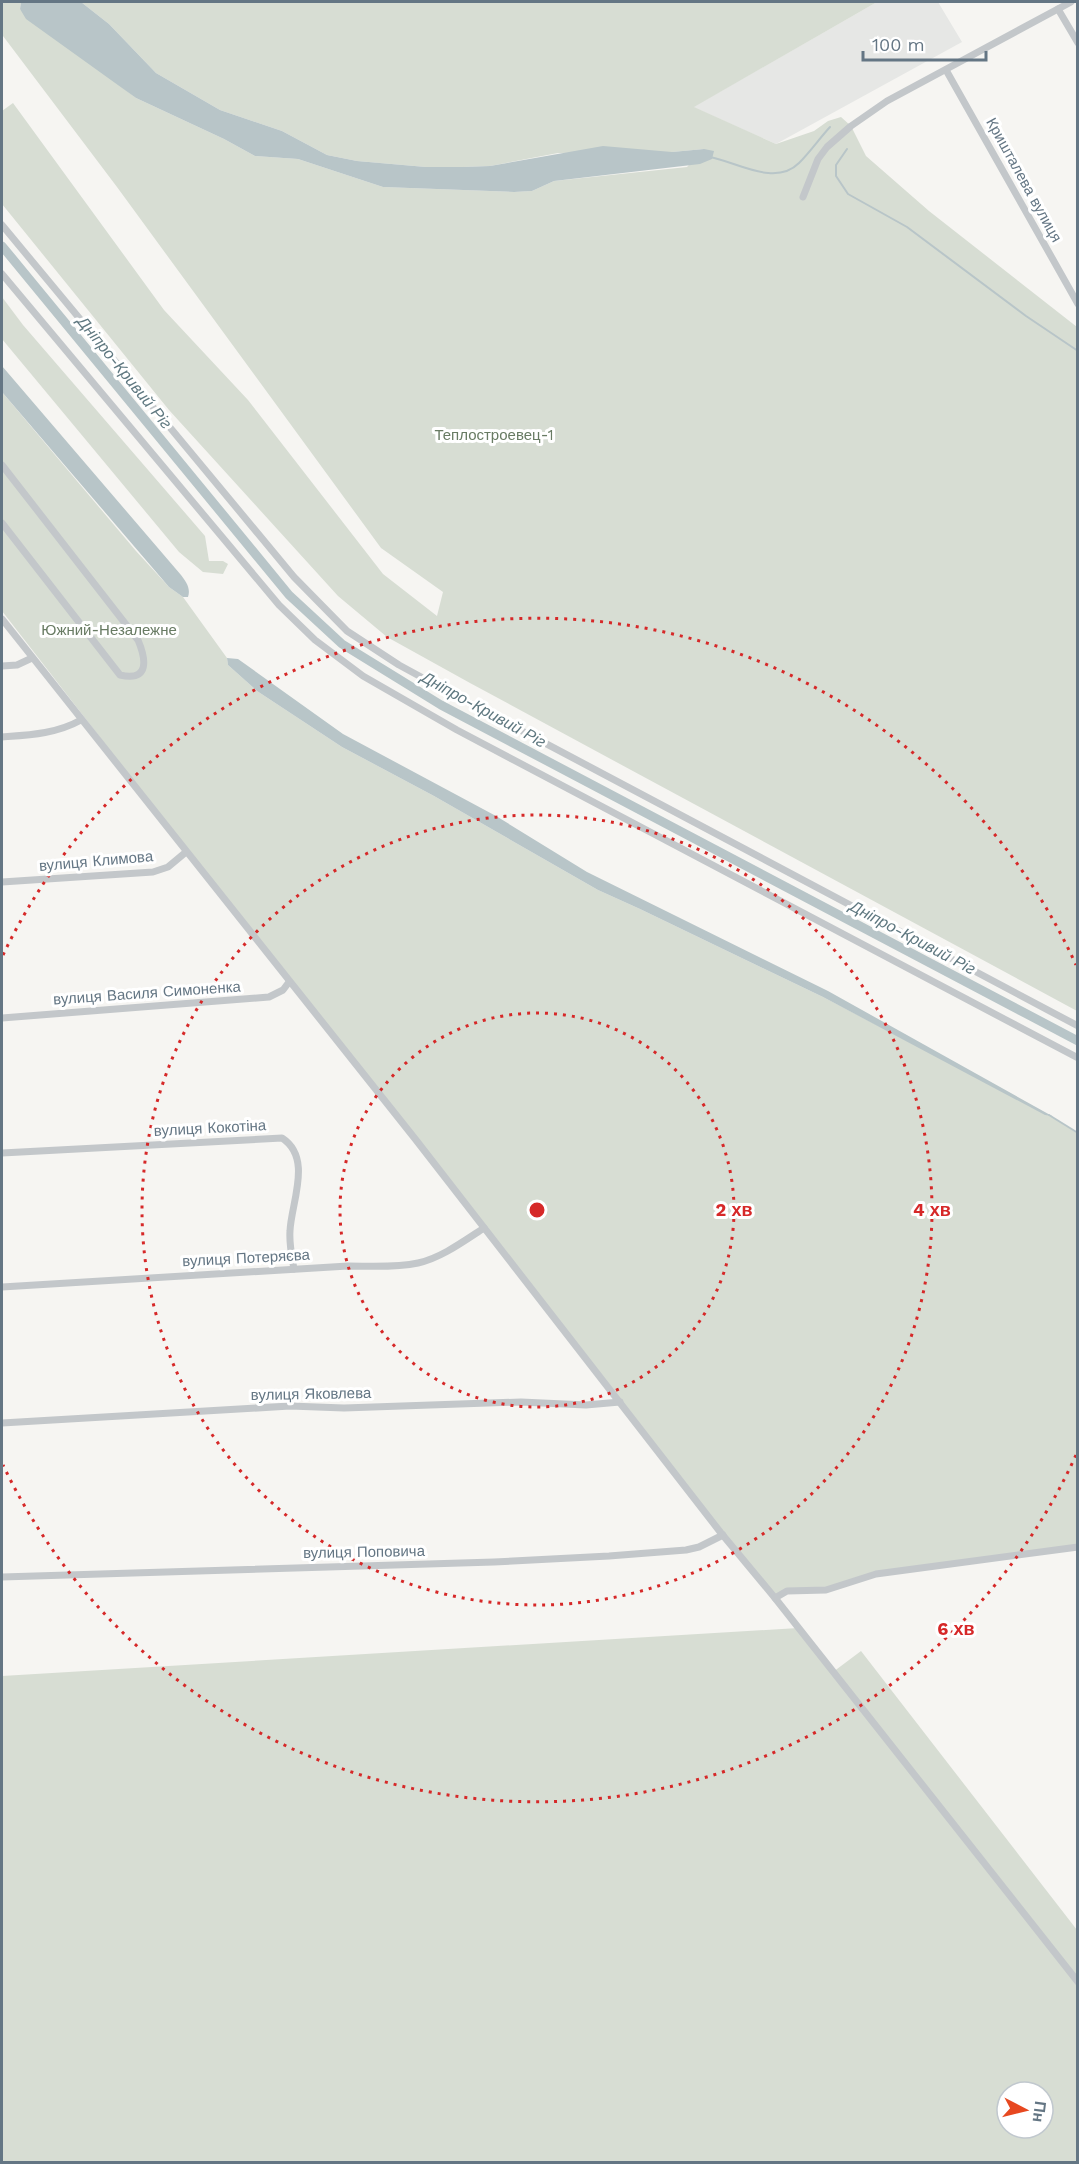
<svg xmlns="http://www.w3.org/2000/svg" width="1079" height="2164" viewBox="0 0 1079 2164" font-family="'Work Sans',sans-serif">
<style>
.built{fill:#e6e7e5}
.green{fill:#d7ddd3;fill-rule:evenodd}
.water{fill:#b8c5c8}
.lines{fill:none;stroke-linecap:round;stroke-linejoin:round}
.stream{stroke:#b8c5c8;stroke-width:2}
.canal{stroke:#b8c5c8;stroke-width:9}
.minor{stroke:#c3c7ca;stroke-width:7}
.ring{fill:none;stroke:#d62828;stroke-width:3;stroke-dasharray:3 6}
.labels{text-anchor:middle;stroke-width:6;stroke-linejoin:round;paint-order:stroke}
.street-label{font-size:15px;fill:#647684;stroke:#fff}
.park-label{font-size:15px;fill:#687b63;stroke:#fff}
.water-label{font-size:16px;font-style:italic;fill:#5f7880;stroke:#fff}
.centre{fill:#d62828;stroke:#fff;stroke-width:3}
.ring-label{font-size:18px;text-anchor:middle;font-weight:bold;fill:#d62828;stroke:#fff;stroke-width:6;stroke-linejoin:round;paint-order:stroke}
</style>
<rect width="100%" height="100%" fill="#f6f5f2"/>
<path class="built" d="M877,2H938L962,42L776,144L693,107Z"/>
<g class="green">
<path d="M2,2H21L20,9L136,98L224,139L255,156L298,159L383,187L514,192L532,191L554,181L687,167L704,149L672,152L558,153L490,166L463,167H426L357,161L327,155L282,131L220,110L156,73L109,24L81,2H877L694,107L776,144L814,131L828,121L841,117L851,126L866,156L929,211L1077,327V1011L470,683L387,637L338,596L169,410L2,204V111L13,103L164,310L248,400L383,574L437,616L443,592L381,548L117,187L3,36Z"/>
<path d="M2,297L23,325L205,536L209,561H223L228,564L223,574L203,572L179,552L2,339Z"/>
<path d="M2,392L136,551L169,587L183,597L227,658L228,665L257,691L342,747L434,796L598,890L640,909L823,997L1051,1116L1077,1133V1547L876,1574L826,1590H799L775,1598L115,761L99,736L2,611Z"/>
<path d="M798,1628L833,1672L861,1651L1077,1930V2162H2V1676ZM1007,2092H1043V2128H1007Z"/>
</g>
<g class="water">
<path d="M21,2H81L109,24L156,73L220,110L282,131L327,155L357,161L426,167H463L490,166L603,146L672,152L704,149L714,151L712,159L700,164L554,181L532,191L514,192L383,187L298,159L255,156L224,139L136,98L26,19L20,9Z"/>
<path d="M2,366L181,575C186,582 191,588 188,597H183L169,587L2,392Z"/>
<path d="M227,658L238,659L343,734L496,816L587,872L828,991L1052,1116L1045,1115L823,997L640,909L598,890L434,796L342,747L257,691L228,665Z"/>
</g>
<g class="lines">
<g class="stream">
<path d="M847,149L836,165V176L848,194L907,227L1026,316L1078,351"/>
<path d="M710,157C737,162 775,187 799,163C810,152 819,139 830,127"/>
<path d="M1049,1115L1078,1133"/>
</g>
<path class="canal" d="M2,246L289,595L342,644L441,705L1078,1041"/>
<g class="minor">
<path d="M1058,9L1078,43"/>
<path d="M946,70L1078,304"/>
<path d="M803,197L818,159L827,147L851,126L887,101L1071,2"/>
<path d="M2,225L294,577L347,631L399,665L445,690L1078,1026"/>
<path d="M2,274L279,605L315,640L363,676L457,730L1078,1058"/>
<path d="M2,465L138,640C146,659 150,682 120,675L2,523"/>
<path d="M2,619L416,1140L721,1533L775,1598L1078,1982"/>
<path d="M2,666L17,665L32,658"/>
<path d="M2,737C29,735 56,734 81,720"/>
<path d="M2,882L153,872L168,867L186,852"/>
<path d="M2,1018L269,997L283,990L289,982"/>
<path d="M2,1153L282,1138C313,1158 291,1203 290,1231C289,1244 292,1257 294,1269"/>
<path d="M2,1287L348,1266C370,1266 395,1268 418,1263C441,1258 464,1241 484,1228"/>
<path d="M2,1423L290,1406L344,1408L521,1402L586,1405L620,1402"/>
<path d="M2,1577L494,1562L609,1556L686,1550L699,1547L723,1535"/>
<path d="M775,1598L787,1591L826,1590L876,1574L1078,1547"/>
</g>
</g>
<g class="ring">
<circle cx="537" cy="1210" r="197"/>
<circle cx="537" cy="1210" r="395"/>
<path d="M1076 1455A592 592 0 0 1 3 1465M3 955A592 592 0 0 1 1076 965"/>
</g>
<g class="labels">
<g class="street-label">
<text transform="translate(1024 180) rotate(61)" y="5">Кришталева вулиця</text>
<text transform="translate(96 861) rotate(-5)" y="5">вулиця Климова</text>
<text transform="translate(147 993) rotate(-4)" y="5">вулиця Василя Симоненка</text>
<text transform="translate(210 1128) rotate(-3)" y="5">вулиця Кокотіна</text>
<text transform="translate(246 1258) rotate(-3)" y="5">вулиця Потеряєва</text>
<text transform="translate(311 1394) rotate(-1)" y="5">вулиця Яковлева</text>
<text transform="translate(364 1552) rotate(-1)" y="5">вулиця Поповича</text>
</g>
<g class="park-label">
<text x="494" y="440">Теплостроевец-1</text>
<text x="109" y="635">Южний-Незалежне</text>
</g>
<g class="water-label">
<text transform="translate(125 372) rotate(51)" y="6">Дніпро-Кривий Ріг</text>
<text transform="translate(484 709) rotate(29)" y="6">Дніпро-Кривий Ріг</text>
<text transform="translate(913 937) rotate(28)" y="6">Дніпро-Кривий Ріг</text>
</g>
</g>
<circle cx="537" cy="1210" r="9" class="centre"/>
<g class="ring-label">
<text x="734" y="1216">2 хв</text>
<text x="932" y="1216">4 хв</text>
<text x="956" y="1635">6 хв</text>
</g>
<rect width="1079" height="2164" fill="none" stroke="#647684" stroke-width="6"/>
<g transform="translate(1025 2110) rotate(97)"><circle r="28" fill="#ffffff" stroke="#c1c8ce" stroke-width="1.5"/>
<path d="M0-4.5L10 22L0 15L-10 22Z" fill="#e74820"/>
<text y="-9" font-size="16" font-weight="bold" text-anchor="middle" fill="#647684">Пн</text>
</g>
<path d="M863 51v9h123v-9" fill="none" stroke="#647684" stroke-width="3"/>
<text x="872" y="51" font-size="18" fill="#647684" stroke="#ffffff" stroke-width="4.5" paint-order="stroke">100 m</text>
</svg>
